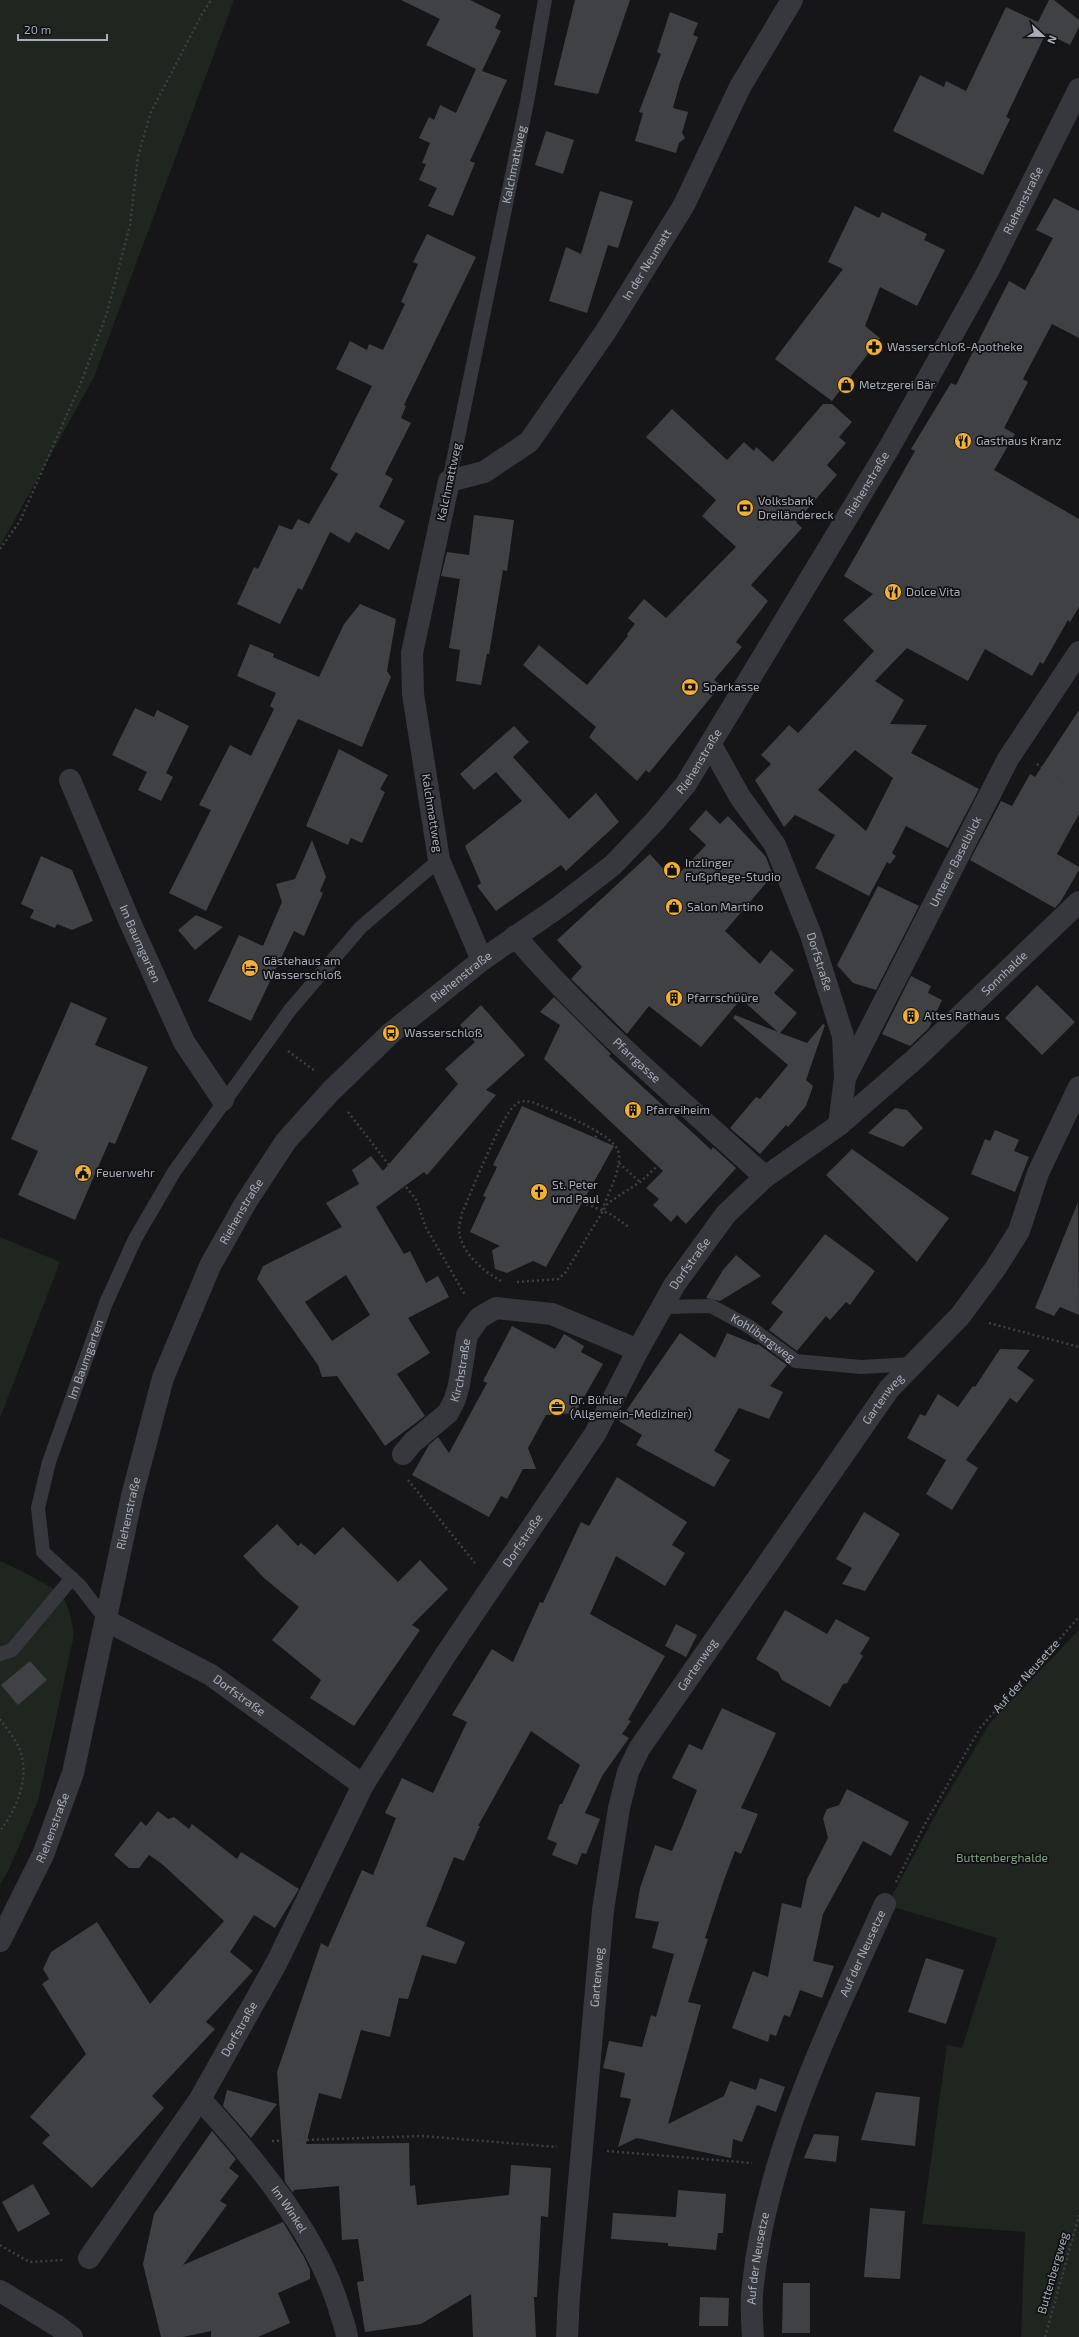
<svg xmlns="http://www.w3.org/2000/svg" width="1079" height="2337" viewBox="0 0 1079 2337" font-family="'Exo 2',sans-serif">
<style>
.green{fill:#1e261f}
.building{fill:#404145;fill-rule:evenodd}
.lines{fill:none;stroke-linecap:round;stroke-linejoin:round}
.path{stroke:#3d3f44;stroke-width:2.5;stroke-dasharray:2 3;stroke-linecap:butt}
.service{stroke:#37383d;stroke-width:14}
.minor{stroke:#37383d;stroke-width:22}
.tertiary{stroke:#37383d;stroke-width:22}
.labels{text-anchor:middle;stroke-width:3.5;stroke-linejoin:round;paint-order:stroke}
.street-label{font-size:12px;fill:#a8adb8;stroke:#111113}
.poi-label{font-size:12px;fill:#a8adb8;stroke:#111113;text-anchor:start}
.park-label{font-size:12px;fill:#7fa381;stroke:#111113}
</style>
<rect width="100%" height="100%" fill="#161618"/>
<g class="green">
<path d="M0,0H234L94,377L0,546Z"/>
<path d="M0,1237L60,1262L0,1418Z"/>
<path d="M0,1561C13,1567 59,1588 64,1599C70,1610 72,1623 74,1635L38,1801L10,1867L0,1885Z"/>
<path d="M1079,1630V2337H1021L1025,2232L922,2224L947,2045L962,2048L997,1938L887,1905L941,1805L990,1723Z"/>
</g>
<g class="building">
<path d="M401,0H470L501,15L495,28L501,31L482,71L507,80L470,161L475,163L453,216L428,206L437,188L419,180L426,164L422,163L430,143L419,138L429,117L434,120L440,105L456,113L476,69L426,45L440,19Z"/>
<path d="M575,0H630L598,94L554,85Z"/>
<path d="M1049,0H1054L1079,20V27L1070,45L1046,33L1006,117L1010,119L983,175L893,131L920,75L944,87L946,81L966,91L1006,7L1038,22Z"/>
<path d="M670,12L698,23L693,35L698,37L680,82L673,108L688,112L682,133L685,138L679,143L676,153L635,141L643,113L639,112L661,54L657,52Z"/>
<path d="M546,131L574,140L563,174L535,165Z"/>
<path d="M600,191L633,201L618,248L608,245L587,313L549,301L566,247L581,254Z"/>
<path d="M1054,198L1079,211V338L1052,324L1023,379L1028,382L1004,428L1015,434L994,470L1079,519V607L1070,622L1068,620L1043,664L1040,662L1032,676L985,649L968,681L907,648L875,681L904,700L890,724L927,725L911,753L979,789L948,848L906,826L892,853L896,856L890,864L887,862L869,896L815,868L835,835L795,815L784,827L755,780L771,764L761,755L789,725L798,733L874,651L843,620L873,594L844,576L915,451L911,449L951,383L956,385L1009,281L1025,290L1053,238L1036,230ZM855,750L893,778L866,831L818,790Z"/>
<path d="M855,206L879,218L882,212L927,234L924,240L945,250L917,306L880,287L865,326L880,338L832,401L775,359L843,269L828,262Z"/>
<path d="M427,234L476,257L404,405L406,406L401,418L411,423L385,474L393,479L379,507L405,521L389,550L356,532L349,543L330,532L302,590L298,588L280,624L237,604L254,567L258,569L279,525L292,530L298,519L309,524L338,474L330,469L372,386L336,369L350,341L367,350L369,344L383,350L405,304L401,302L418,264L413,262Z"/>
<path d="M823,404H832L852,422L839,437L846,443L827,465L837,475L796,522L802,528L751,585L768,601L736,642L742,647L714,680L721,685L649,773L646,770L637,781L589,737L596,727L523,665L539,645L587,685L628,636L627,634L635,624L628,618L644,599L666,618L736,547L702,516L716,500L646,437L672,409L727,460L744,442L754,451L756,447L773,462Z"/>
<path d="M474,515L514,520L507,571L503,570L489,654H487L481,685L456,681L460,650L449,648L460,579L441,576L447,552L469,555Z"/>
<path d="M360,604L396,619L387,671L391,677L362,747L298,719L206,911L169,893L211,810L199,805L230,745L251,756L274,709L270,706L276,693L237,676L250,644L274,654L273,657L319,677L344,624Z"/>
<path d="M135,708L154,717L157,710L189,726L166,773L173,777L161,801L138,790L147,772L112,755Z"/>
<path d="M1079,710V814L1057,854L1079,867V870L1061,901L1055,908L970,860L1001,801L1012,806L1030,774L1035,777Z"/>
<path d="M514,726L529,742L513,757L569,819L596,793L619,822L566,871L561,865L496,911L477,886L481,883L465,846L522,801L496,772L474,790L460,774Z"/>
<path d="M339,749L388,775L380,789L385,792L362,843L351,838L348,845L306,826Z"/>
<path d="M706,810L720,824L728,816L766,857L773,875L725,931L760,964L771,950L794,970L774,993L797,1013L780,1033L807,1043L823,1024L825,1025L806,1080L813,1086L806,1106L788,1127L786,1125L760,1154L730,1128L756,1097L760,1099L788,1065L733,1018L735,1015L778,1032L741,999L701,1047L649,1006L627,1034L571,979L582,967L557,940L650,854L673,880L706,845L689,829Z"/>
<path d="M312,840L326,877L320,891L323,893L304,936L294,931L251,1021L208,1001L239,935L263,946L282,902L276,884L295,879Z"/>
<path d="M41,856L72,870L93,921L72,930L57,924L55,928L30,918L34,910L21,904Z"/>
<path d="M878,886L919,906L876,990L853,983L837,965Z"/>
<path d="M196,915L223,927L195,950L178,930Z"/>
<path d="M911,976L931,986L928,993L942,1000L929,1028L910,1046L882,1034Z"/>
<path d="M1037,985L1075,1022L1042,1055L1005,1018Z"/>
<path d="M554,997L611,1054L609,1056L706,1145L711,1150L713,1147L736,1168L686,1224L677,1215L671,1222L653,1205L659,1199L646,1188L663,1171L544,1059L560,1025L540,1012Z"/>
<path d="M71,1002L107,1018L95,1045L148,1067L115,1144L109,1142L75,1220L18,1195L38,1151L11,1139Z"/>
<path d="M481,1005L525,1055L486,1090L496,1095L427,1175L424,1172L376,1207L404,1254L410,1251L426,1283L438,1276L449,1297L408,1318L430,1353L397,1374L425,1416L385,1446L337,1376L322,1377L318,1365L257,1279L263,1266L342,1227L326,1203L359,1184L352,1170L371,1156L383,1171L458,1084L445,1069L475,1042L460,1025ZM346,1275L370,1315L332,1341L305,1302Z"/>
<path d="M522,1106L614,1146L546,1267L533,1261L507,1273L495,1269L492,1250L500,1246L470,1232L486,1197L483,1196L497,1167L493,1165Z"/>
<path d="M895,1108L907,1110L923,1128L903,1147L868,1133Z"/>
<path d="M995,1130L1019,1140L1014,1151L1029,1157L1015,1192L971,1174L985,1139L990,1141Z"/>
<path d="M852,1149L949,1218L917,1262L826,1175Z"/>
<path d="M1078,1202L1079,1315L1060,1307L1054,1316L1035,1308Z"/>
<path d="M825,1234L875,1271L850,1305L846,1302L830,1320L826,1316L797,1351L769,1330L783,1312L771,1303Z"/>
<path d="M736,1255L761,1276L720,1301L706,1298L723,1270Z"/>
<path d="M512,1326L555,1349L564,1334L584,1346L581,1352L603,1364L575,1413L546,1415L528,1448L536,1469H523L507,1499L501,1496L489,1517L412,1475L429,1445L438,1437L449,1453L487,1383L483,1381Z"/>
<path d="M680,1333L715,1358L727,1333L757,1345L758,1344L787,1365L770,1386L783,1392L769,1419L739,1408L714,1451L730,1460L714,1487L636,1445L642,1435L619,1421Z"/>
<path d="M1000,1349L1030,1350L1017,1368L1034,1380L1017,1403L1010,1398L966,1460L978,1468L952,1510L926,1494L946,1460L907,1438L920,1414L925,1416L938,1394L958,1407L973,1386L975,1387Z"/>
<path d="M617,1477L687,1522L672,1545L685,1553L665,1586L616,1556L590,1614L665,1656L628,1720L631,1721L622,1734L629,1738L602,1776L585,1813L600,1819L586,1854L582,1853L577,1865L552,1855L557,1843L547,1839L560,1804H562L580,1765L531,1731L478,1826H480L464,1861L454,1857L426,1926L465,1942L456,1964L422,1955L408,1999L399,1998L390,2037L361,2030L341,2099L319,2093L306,2144L409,2143L410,2186L415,2185L417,2205L509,2195L511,2165L551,2168L548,2217L541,2216L537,2297H534L536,2337H473L471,2294L421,2324L365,2332L357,2282L364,2281L358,2239L342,2240L339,2186L294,2190L293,2193L285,2182L277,2072L321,1943L328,1947L362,1870L373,1875L396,1818L385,1813L402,1778L433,1793L467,1722L452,1715L492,1649L513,1662L540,1602L543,1603L581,1522L589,1526Z"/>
<path d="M864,1512L900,1534L865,1591L842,1584L852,1568L836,1559Z"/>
<path d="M277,1524L298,1546L301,1543L315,1555L343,1527L398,1582L420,1560L448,1589L412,1625L420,1630L354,1726L310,1698L321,1680L272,1640L299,1607L264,1578L243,1556Z"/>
<path d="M785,1610L827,1634L836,1619L870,1638L860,1654L863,1656L847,1683L843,1684L830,1707L782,1680L778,1672L756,1659Z"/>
<path d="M676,1624L697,1635L686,1657L665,1646Z"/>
<path d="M30,1661L47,1680L18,1705L1,1685Z"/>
<path d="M722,1708L776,1733L741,1808L758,1814L741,1854L735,1851L724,1880L705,1938L708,1939L688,2002L701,2005L668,2124L724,2096L730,2081L756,2090L760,2078L785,2087L776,2112L757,2105L742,2142L733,2139L731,2158L637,2138L618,2147L631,2099L620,2097L625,2073L603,2068L609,2041L642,2047L651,2015L656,2017L674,1954L652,1948L659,1922L635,1918L640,1888L655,1845L672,1851L697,1790L672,1778L689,1744L702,1750Z"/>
<path d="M847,1789L909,1822L891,1856L863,1841L823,1914L813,1961L834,1966L822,1998L800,1990L790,2017L784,2015L776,2036L770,2034L768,2042L732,2028L753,1971L768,1977L782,1903L801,1908L807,1879L828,1838L823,1818L827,1809L839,1805Z"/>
<path d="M158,1811L168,1819L174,1817L189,1829L192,1824L237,1859L241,1852L299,1889L275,1928L254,1915L230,1952L253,1971L206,2022L215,2029L152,2096L164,2108L92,2188L42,2143L50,2135L30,2117L86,2054L42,1984L49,1979L43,1969L51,1952L97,1922L150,2004L224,1921L162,1864L149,1855L139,1868H129L114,1855L141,1821L146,1826Z"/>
<path d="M926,1958L964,1970L946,2024L908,2012Z"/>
<path d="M227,2090L277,2104L251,2138L223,2106Z"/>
<path d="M876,2092L920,2097L915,2146L861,2140Z"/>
<path d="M212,2131L236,2159L229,2168L239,2176L220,2201L227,2205L183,2265L283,2222L304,2257L310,2270V2279L278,2293L290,2323L258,2337H211V2331L183,2337H161L143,2264L154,2214Z"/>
<path d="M814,2134L839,2136L836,2162L804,2158Z"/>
<path d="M33,2184L50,2214L18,2232L2,2202Z"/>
<path d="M678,2190L726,2194L723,2233H718L716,2250L668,2246V2243L611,2239L613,2213L676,2217Z"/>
<path d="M870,2208L905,2211L900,2279L864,2277Z"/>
<path d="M783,2283H810V2333H782Z"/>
<path d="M700,2297L729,2298L728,2326H699Z"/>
</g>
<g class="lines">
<g class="path">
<path d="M0,549L20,521L80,385L107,313L130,225L138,156L151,112L202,14L211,0"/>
<path d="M1037,764L1079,793"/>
<path d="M288,1051L315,1071"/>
<path d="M348,1112L417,1201L425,1226L465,1295"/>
<path d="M593,1142L598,1132"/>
<path d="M619,1163L640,1182"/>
<path d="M582,1202L612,1215L630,1228"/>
<path d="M501,1281C482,1270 460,1252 459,1229C459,1224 461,1218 462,1213C471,1193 501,1116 515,1105C520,1100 526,1101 532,1102C551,1110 619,1134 619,1155C620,1173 607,1195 602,1211"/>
<path d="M517,1282L558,1279L565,1273L608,1203L640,1182L664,1160L682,1138"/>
<path d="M989,1323L1079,1347"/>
<path d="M408,1480L475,1563"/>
<path d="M0,1719C7,1729 16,1740 20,1750C30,1778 17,1808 0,1831"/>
<path id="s1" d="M896,1882L925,1824L980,1728L1079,1617"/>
<path d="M272,2141L422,2136L557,2147"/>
<path d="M607,2151L752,2163"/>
<path d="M0,2245L29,2262L63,2260"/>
<path d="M1045,2337L1079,2215"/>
</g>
<g class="service">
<path id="s2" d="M449,481L527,102L545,0"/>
<path id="s3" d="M662,1307L711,1306L750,1327L796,1361L861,1367L913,1364"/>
<path id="s4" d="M107,1621L80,1586L43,1552L38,1508L49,1462L106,1303L135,1239L174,1172L290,1010L360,928L439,860"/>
<path d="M0,1654L12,1650L72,1578"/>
</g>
<g class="minor">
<path id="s5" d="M711,745L740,797L775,845L811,935L843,1036L845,1078L839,1125"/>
<path id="s6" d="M70,780L129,920L184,1042L223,1100"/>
<path id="s7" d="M515,936C590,1024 680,1099 765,1177"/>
<path id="s8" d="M482,960L439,860L413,694L412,653L449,481L484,472L529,442L606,331L684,205L740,87L792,0"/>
<path id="s9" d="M845,1078L1008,759L1079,652"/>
<path id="s10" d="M403,1454L413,1442L448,1413L455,1399L459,1385L467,1335L479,1318L496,1308L552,1314L638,1350"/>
<path id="s11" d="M107,1621L211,1675L363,1785"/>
<path id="s12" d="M200,2099C253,2157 316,2232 339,2308C341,2317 346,2327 347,2337"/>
<path id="s13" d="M89,2258L200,2099L277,1962L363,1785L446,1654L595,1434L638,1350L675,1284L726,1214L765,1177L839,1125L916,1058L1079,902"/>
<path id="s14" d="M567,2337L569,2295L603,1910L619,1808L628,1772L639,1749L889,1389L960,1316L995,1269L1019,1231L1038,1173L1079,1087"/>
<path id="s15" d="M753,2337C752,2323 751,2309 752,2295C764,2156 829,2029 885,1904"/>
</g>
<g class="tertiary">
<path id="s16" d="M0,1941L43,1855L73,1773L132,1496L163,1378L210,1266L246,1202L286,1141L331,1091L391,1033L482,960L560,906L613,865L655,821L686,784L889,448L988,271L1079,89"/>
<path d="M0,2291L56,2325L72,2337"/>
</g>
</g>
<defs>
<g id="pharmacy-disc" transform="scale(0.9)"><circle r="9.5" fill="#f2b134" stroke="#111113"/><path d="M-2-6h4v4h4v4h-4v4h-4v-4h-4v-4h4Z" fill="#111"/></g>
<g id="shop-disc" transform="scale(0.9)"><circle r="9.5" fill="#f2b134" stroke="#111113"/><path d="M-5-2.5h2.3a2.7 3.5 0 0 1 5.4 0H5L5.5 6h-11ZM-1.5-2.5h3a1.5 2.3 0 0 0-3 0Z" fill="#111"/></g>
<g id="restaurant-disc" transform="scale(0.9)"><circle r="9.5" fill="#f2b134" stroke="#111113"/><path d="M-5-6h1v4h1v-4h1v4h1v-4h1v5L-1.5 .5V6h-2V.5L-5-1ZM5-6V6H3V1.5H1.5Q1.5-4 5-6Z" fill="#111"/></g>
<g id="bank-disc" transform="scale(0.9)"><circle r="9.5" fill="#f2b134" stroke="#111113"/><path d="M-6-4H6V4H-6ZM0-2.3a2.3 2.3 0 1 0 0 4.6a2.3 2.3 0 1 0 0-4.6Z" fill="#111"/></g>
<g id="hotel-disc" transform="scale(0.9)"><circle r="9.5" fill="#f2b134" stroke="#111113"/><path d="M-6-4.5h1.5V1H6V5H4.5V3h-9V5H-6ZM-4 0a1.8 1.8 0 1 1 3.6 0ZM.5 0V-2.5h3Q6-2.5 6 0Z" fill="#111"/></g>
<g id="building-disc" transform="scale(0.9)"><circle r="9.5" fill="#f2b134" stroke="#111113"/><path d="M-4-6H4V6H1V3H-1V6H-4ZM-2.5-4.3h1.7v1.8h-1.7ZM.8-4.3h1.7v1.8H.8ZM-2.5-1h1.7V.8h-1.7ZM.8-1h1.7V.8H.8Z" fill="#111"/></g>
<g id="bus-disc" transform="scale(0.9)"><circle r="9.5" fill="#f2b134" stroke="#111113"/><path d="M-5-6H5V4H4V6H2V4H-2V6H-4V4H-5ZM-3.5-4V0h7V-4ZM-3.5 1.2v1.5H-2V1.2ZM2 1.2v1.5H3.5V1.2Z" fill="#111"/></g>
<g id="civic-disc" transform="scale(0.9)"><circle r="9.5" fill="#f2b134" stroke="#111113"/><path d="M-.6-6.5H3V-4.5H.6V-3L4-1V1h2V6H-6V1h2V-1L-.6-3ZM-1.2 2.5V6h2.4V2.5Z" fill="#111"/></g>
<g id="church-disc" transform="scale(0.9)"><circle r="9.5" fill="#f2b134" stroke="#111113"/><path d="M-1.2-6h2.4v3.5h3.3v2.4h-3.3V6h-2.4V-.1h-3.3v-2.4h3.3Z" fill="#111"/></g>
<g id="office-disc" transform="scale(0.9)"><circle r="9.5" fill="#f2b134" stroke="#111113"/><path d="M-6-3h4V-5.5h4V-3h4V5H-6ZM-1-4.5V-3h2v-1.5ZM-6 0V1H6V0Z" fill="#111"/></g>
</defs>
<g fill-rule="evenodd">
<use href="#pharmacy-disc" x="874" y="347"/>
<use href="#shop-disc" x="846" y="385"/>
<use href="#restaurant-disc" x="963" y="441"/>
<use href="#bank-disc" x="745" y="508"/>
<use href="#restaurant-disc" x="893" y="592"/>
<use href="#bank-disc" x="690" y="687"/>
<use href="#shop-disc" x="672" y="870"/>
<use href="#shop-disc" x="674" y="907"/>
<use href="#hotel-disc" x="250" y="968"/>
<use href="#building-disc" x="674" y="998"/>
<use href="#building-disc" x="911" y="1016"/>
<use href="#bus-disc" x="391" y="1033"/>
<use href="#building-disc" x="633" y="1110"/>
<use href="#civic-disc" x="83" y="1173"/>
<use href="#church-disc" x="539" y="1192"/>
<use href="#office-disc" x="557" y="1407"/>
</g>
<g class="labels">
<g class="street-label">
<text dy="4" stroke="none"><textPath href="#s2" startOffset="323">Kalchmattweg</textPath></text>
<text dy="4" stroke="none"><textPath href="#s16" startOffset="2069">Riehenstraße</textPath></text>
<text dy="4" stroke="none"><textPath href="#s8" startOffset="797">In der Neumatt</textPath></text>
<text transform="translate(449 482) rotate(-78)" y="4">Kalchmattweg</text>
<text dy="4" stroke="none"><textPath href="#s16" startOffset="1745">Riehenstraße</textPath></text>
<text dy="4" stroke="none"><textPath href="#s16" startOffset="1421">Riehenstraße</textPath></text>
<text transform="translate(432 813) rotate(81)" y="4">Kalchmattweg</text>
<text dy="4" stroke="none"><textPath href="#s9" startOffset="243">Unterer Baselblick</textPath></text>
<text dy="4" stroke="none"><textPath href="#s6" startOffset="178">Im Baumgarten</textPath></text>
<text dy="4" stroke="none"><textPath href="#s5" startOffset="244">Dorfstraße</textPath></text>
<text dy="4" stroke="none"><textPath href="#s13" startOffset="1594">Sonnhalde</textPath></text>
<text dy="4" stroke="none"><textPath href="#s16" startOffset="1097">Riehenstraße</textPath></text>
<text dy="4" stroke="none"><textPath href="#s7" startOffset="174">Pfarrgasse</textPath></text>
<text dy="4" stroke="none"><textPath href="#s16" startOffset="773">Riehenstraße</textPath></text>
<text dy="4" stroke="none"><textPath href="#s13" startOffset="1164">Dorfstraße</textPath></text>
<text dy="4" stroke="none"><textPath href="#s3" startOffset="110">Kohlibergweg</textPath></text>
<text dy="4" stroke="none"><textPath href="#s4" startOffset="295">Im Baumgarten</textPath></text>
<text dy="4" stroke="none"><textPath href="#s10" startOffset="106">Kirchstraße</textPath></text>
<text dy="4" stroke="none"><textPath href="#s14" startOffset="1021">Gartenweg</textPath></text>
<text dy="4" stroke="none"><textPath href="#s16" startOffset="449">Riehenstraße</textPath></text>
<text dy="4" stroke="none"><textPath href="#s13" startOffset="840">Dorfstraße</textPath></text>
<text dy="4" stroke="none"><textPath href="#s14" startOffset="697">Gartenweg</textPath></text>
<text dy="4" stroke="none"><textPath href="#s1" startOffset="245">Auf der Neusetze</textPath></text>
<text dy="4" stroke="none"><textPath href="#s11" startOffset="152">Dorfstraße</textPath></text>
<text dy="4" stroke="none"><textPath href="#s16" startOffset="125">Riehenstraße</textPath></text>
<text dy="4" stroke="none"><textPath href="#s15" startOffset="403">Auf der Neusetze</textPath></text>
<text dy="4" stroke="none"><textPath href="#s14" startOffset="361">Gartenweg</textPath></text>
<text dy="4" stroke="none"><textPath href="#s13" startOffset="274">Dorfstraße</textPath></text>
<text dy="4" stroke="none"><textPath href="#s12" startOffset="142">Im Winkel</textPath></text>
<text dy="4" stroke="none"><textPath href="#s15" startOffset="79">Auf der Neusetze</textPath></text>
<text transform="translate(1053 2273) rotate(-74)" y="4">Buttenbergweg</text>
</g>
<g class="poi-label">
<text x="887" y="351">Wasserschloß-Apotheke</text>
<text x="859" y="389">Metzgerei Bär</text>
<text x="976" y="445">Gasthaus Kranz</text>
<text x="758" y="505">Volksbank<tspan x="758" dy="14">Dreiländereck</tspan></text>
<text x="906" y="596">Dolce Vita</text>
<text x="703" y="691">Sparkasse</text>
<text x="685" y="867">Inzlinger<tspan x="685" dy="14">Fußpflege-Studio</tspan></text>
<text x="687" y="911">Salon Martino</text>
<text x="263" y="965">Gästehaus am<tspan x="263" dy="14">Wasserschloß</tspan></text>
<text x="687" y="1002">Pfarrschüüre</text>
<text x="924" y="1020">Altes Rathaus</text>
<text x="404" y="1037">Wasserschloß</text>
<text x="646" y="1114">Pfarreiheim</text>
<text x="96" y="1177">Feuerwehr</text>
<text x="552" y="1189">St. Peter<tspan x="552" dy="14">und Paul</tspan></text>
<text x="570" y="1404">Dr. Bühler<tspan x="570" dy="14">(Allgemein-Mediziner)</tspan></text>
</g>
<g class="park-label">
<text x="1002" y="1862">Buttenberghalde</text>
</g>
</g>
<g transform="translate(1043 36) rotate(112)" stroke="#111113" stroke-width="3" paint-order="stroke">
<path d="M0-3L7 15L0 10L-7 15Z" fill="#a8adb8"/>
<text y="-6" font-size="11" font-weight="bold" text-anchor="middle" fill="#a8adb8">N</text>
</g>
<path d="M18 34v6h89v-6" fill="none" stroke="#a8adb8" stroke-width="2"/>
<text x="24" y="34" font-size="12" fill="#a8adb8" stroke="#111113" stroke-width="3" paint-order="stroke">20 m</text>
</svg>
